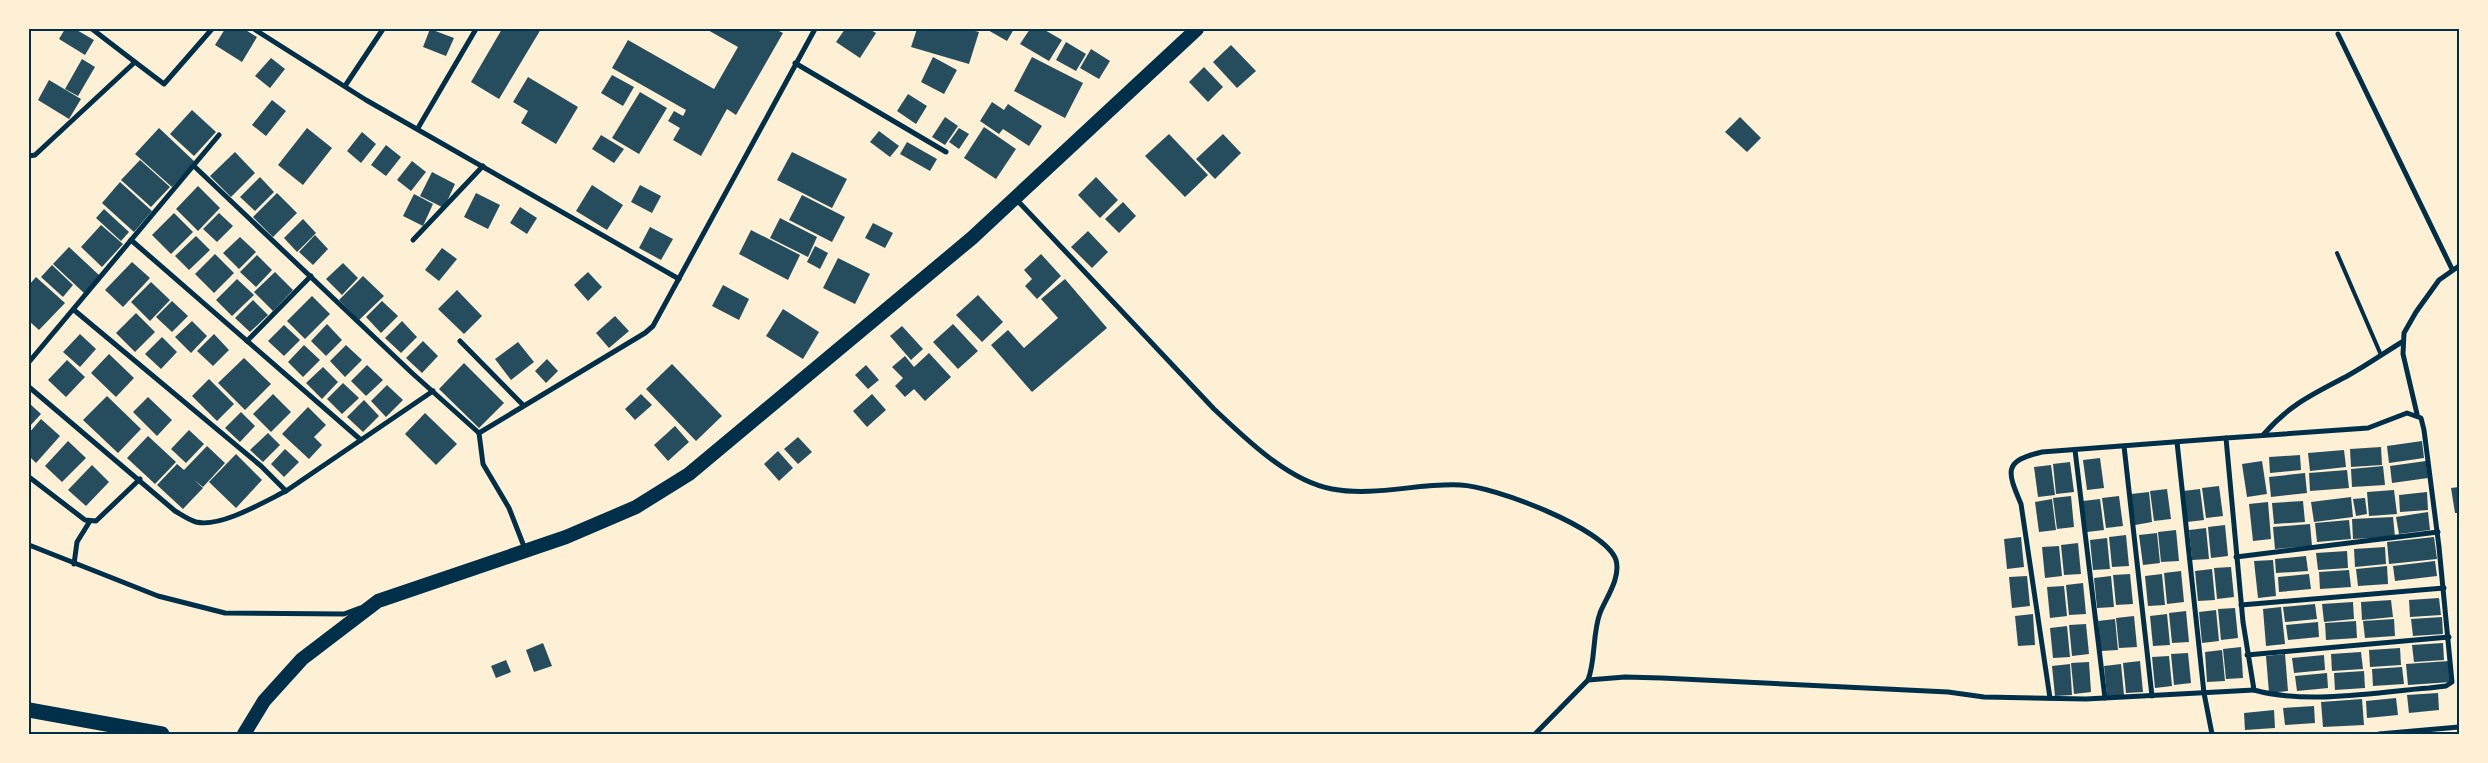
<svg xmlns="http://www.w3.org/2000/svg" width="2488" height="763" viewBox="0 0 2488 763" font-family="Montserrat,sans-serif">
<style>
.building{fill:#264d5e}
.lines{fill:none;stroke-linecap:round;stroke-linejoin:round}
.service{stroke:#003049;stroke-width:4}
.minor{stroke:#003049;stroke-width:5}
.trunk{stroke:#003049;stroke-width:14}
.motorway{stroke:#003049;stroke-width:15}
.neatline{fill:none;stroke:#003049;stroke-width:2}
</style>
<rect width="100%" height="100%" fill="#fdf0d5"/>
<g class="building">
<path d="M65,29H75L94,40L85,55L59,39Z"/>
<path d="M225,29H244L257,37L242,62L215,45Z"/>
<path d="M430,29L454,38L446,56L423,47Z"/>
<path d="M502,29H541L499,99L471,82Z"/>
<path d="M706,29H775L783,33L736,115L727,109L701,156L673,140L680,128L668,121L674,111L683,116L686,110L612,68L628,40L714,89L738,47Z"/>
<path d="M845,29H869L876,33L860,58L836,42Z"/>
<path d="M917,29H968L979,32L969,64L911,47Z"/>
<path d="M986,29H1014L1007,41Z"/>
<path d="M1030,29H1043L1062,40L1049,61L1020,44Z"/>
<path d="M1066,42L1086,54L1076,71L1056,60Z"/>
<path d="M1231,45L1256,71L1237,88L1213,62Z"/>
<path d="M1091,49L1110,61L1099,79L1080,68Z"/>
<path d="M933,57L957,70L944,94L921,82Z"/>
<path d="M1032,57L1083,83L1065,118L1014,91Z"/>
<path d="M271,58L285,69L270,88L255,76Z"/>
<path d="M82,59L95,67L78,96L65,89Z"/>
<path d="M1204,67L1223,87L1208,102L1189,82Z"/>
<path d="M612,75L634,87L623,106L601,93Z"/>
<path d="M528,77L578,107L556,144L521,123L528,111L513,102Z"/>
<path d="M49,80L81,99L69,119L38,100Z"/>
<path d="M640,92L667,108L639,154L612,138Z"/>
<path d="M908,94L927,106L916,124L897,111Z"/>
<path d="M272,100L286,111L266,136L252,125Z"/>
<path d="M992,102L1004,110L1008,104L1042,126L1029,146L1003,129L999,134L980,121Z"/>
<path d="M192,110L216,132L194,156L170,134Z"/>
<path d="M945,117L958,126L945,145L932,137Z"/>
<path d="M1740,117L1761,138L1747,152L1725,132Z"/>
<path d="M984,127L1016,149L996,179L964,158Z"/>
<path d="M159,128L195,162L172,187L135,154Z"/>
<path d="M307,128L332,148L303,185L278,165Z"/>
<path d="M959,128L969,134L959,149L949,142Z"/>
<path d="M879,131L899,146L890,157L870,142Z"/>
<path d="M362,132L376,144L361,163L347,151Z"/>
<path d="M1169,134L1208,175L1185,197L1145,156Z"/>
<path d="M1223,134L1241,153L1215,179L1196,159Z"/>
<path d="M601,135L624,149L614,163L592,149Z"/>
<path d="M907,142L937,159L930,171L900,154Z"/>
<path d="M386,145L401,157L386,176L371,165Z"/>
<path d="M235,152L255,173L231,197L210,176Z"/>
<path d="M792,152L847,179L832,208L777,180Z"/>
<path d="M140,160L170,187L151,207L121,180Z"/>
<path d="M412,161L426,172L411,191L397,180Z"/>
<path d="M432,172L455,184L444,208L420,196Z"/>
<path d="M260,177L274,192L255,211L240,197Z"/>
<path d="M1096,177L1118,200L1100,218L1078,195Z"/>
<path d="M120,182L152,211L134,232L102,203Z"/>
<path d="M592,185L623,205L607,230L576,211Z"/>
<path d="M640,185L661,196L652,213L631,202Z"/>
<path d="M198,186L220,208L198,231L176,209Z"/>
<path d="M277,193L297,213L273,237L253,217Z"/>
<path d="M476,193L500,205L488,229L464,217Z"/>
<path d="M414,194L433,204L423,226L403,216Z"/>
<path d="M802,195L845,217L832,242L789,220Z"/>
<path d="M1123,202L1136,216L1119,233L1105,219Z"/>
<path d="M520,207L537,218L527,234L510,223Z"/>
<path d="M104,209L129,232L121,241L96,218Z"/>
<path d="M174,213L193,232L171,254L152,235Z"/>
<path d="M219,213L233,226L217,242L203,229Z"/>
<path d="M780,218L817,237L808,257L770,238Z"/>
<path d="M303,219L316,233L297,252L284,238Z"/>
<path d="M873,223L893,233L885,248L865,238Z"/>
<path d="M101,225L123,244L102,267L81,247Z"/>
<path d="M650,227L673,239L661,260L639,248Z"/>
<path d="M751,230L800,255L788,280L739,254Z"/>
<path d="M1088,231L1108,252L1092,268L1071,247Z"/>
<path d="M315,235L328,249L313,265L299,252Z"/>
<path d="M196,236L210,250L189,270L175,256Z"/>
<path d="M240,237L256,252L239,269L223,253Z"/>
<path d="M815,246L828,253L820,269L807,262Z"/>
<path d="M69,247L100,276L84,293L53,264Z"/>
<path d="M442,248L457,259L439,281L425,270Z"/>
<path d="M215,254L234,273L214,293L195,274Z"/>
<path d="M1041,254L1061,276L1037,299L1025,286L1032,279L1024,270Z"/>
<path d="M257,255L272,270L256,287L240,272Z"/>
<path d="M838,258L870,274L855,304L823,288Z"/>
<path d="M132,262L150,278L123,307L105,290Z"/>
<path d="M343,263L358,278L342,295L326,279Z"/>
<path d="M52,265L73,285L63,297L41,277Z"/>
<path d="M275,272L293,290L273,311L254,292Z"/>
<path d="M588,272L602,287L588,301L574,285Z"/>
<path d="M363,276L384,296L359,320L339,300Z"/>
<path d="M36,277L65,303L39,330L29,321V285Z"/>
<path d="M237,279L254,295L232,316L216,300Z"/>
<path d="M1065,279L1107,328L1032,392L991,345L1008,330L1024,348L1058,318L1041,299Z"/>
<path d="M151,282L170,300L150,321L131,302Z"/>
<path d="M723,285L749,299L739,320L712,306Z"/>
<path d="M457,290L482,316L464,334L438,309Z"/>
<path d="M978,295L1003,322L982,342L956,315Z"/>
<path d="M312,296L330,314L305,339L287,321Z"/>
<path d="M253,300L268,315L250,332L235,318Z"/>
<path d="M172,301L188,316L172,332L156,317Z"/>
<path d="M382,301L398,316L381,333L366,317Z"/>
<path d="M783,309L819,332L803,359L766,336Z"/>
<path d="M136,313L155,332L135,352L116,333Z"/>
<path d="M615,316L629,331L609,348L596,333Z"/>
<path d="M192,321L207,336L191,353L175,337Z"/>
<path d="M402,321L417,337L401,353L385,338Z"/>
<path d="M327,324L342,340L326,356L311,341Z"/>
<path d="M953,324L978,351L958,369L933,342Z"/>
<path d="M284,325L300,340L284,356L268,341Z"/>
<path d="M902,326L923,349L911,360L890,336Z"/>
<path d="M80,334L96,349L80,367L63,352Z"/>
<path d="M214,334L229,350L213,366L197,351Z"/>
<path d="M162,337L177,352L161,369L145,354Z"/>
<path d="M423,341L438,356L422,373L406,358Z"/>
<path d="M518,342L534,362L511,380L495,359Z"/>
<path d="M304,345L320,360L303,377L288,362Z"/>
<path d="M346,345L362,360L345,377L330,361Z"/>
<path d="M929,353L951,377L925,401L914,389L905,397L895,386L903,378L892,367L905,356L914,367Z"/>
<path d="M109,354L134,378L116,397L91,373Z"/>
<path d="M244,358L271,384L245,410L218,383Z"/>
<path d="M547,359L558,371L546,383L535,371Z"/>
<path d="M67,360L85,377L66,397L48,380Z"/>
<path d="M464,363L504,403L479,428L439,389Z"/>
<path d="M672,364L722,416L696,441L646,389Z"/>
<path d="M367,365L383,380L366,396L351,381Z"/>
<path d="M866,365L879,380L868,389L855,375Z"/>
<path d="M323,367L338,382L322,399L306,383Z"/>
<path d="M209,379L234,404L217,421L192,396Z"/>
<path d="M343,383L359,398L342,414L327,399Z"/>
<path d="M387,385L403,400L386,417L371,401Z"/>
<path d="M273,394L291,412L271,432L253,414Z"/>
<path d="M641,394L652,405L635,420L625,409Z"/>
<path d="M872,394L886,410L867,427L853,411Z"/>
<path d="M107,396L141,429L118,453L83,420Z"/>
<path d="M148,397L172,420L157,436L133,412Z"/>
<path d="M364,400L379,416L363,432L347,417Z"/>
<path d="M29,403L41,414L29,427Z"/>
<path d="M308,407L326,425L314,437L322,445L309,459L282,434Z"/>
<path d="M241,412L255,426L240,442L225,428Z"/>
<path d="M425,413L457,444L436,465L405,434Z"/>
<path d="M41,419L60,436L36,463L29,456V433Z"/>
<path d="M675,426L689,442L668,461L654,445Z"/>
<path d="M189,430L204,444L186,463L171,449Z"/>
<path d="M268,433L280,445L263,462L250,450Z"/>
<path d="M148,436L176,462L155,484L127,458Z"/>
<path d="M798,437L812,452L798,464L784,449Z"/>
<path d="M68,441L86,458L62,482L45,466Z"/>
<path d="M2422,441L2424,458L2389,463L2387,446Z"/>
<path d="M207,446L225,463L203,487L194,480L203,488L183,509L157,485L177,464L184,470Z"/>
<path d="M2381,447L2382,465L2351,467L2350,449Z"/>
<path d="M285,449L299,462L284,477L271,464Z"/>
<path d="M2344,450L2346,467L2310,471L2308,453Z"/>
<path d="M778,451L793,468L779,481L764,464Z"/>
<path d="M236,454L262,480L236,508L209,482Z"/>
<path d="M2300,455L2301,470L2270,473L2269,457Z"/>
<path d="M2100,458L2104,488L2087,490L2083,460Z"/>
<path d="M2262,461L2267,494L2247,497L2242,464Z"/>
<path d="M2426,461L2428,478L2392,483L2390,466Z"/>
<path d="M2070,462L2074,492L2056,494L2053,464Z"/>
<path d="M92,465L109,482L86,506L68,490Z"/>
<path d="M2051,465L2055,495L2038,497L2034,467Z"/>
<path d="M2383,466L2385,485L2352,487L2351,469Z"/>
<path d="M2347,470L2349,488L2310,491L2309,473Z"/>
<path d="M2305,473L2307,493L2271,497L2269,477Z"/>
<path d="M2219,486L2223,516L2206,518L2202,488Z"/>
<path d="M2459,487V513H2455L2451,488Z"/>
<path d="M2167,489L2171,519L2154,521L2150,491Z"/>
<path d="M2200,489L2204,520L2187,522L2183,491Z"/>
<path d="M2394,490L2397,514L2369,516L2367,492Z"/>
<path d="M2149,492L2152,522L2135,525L2131,494Z"/>
<path d="M2427,492L2428,510L2400,512L2399,495Z"/>
<path d="M2071,496L2074,527L2057,529L2053,498Z"/>
<path d="M2119,496L2123,526L2106,528L2102,498Z"/>
<path d="M2351,497L2353,517L2314,522L2311,502Z"/>
<path d="M2365,498L2367,514L2356,516L2353,499Z"/>
<path d="M2052,499L2056,530L2039,532L2035,502Z"/>
<path d="M2100,499L2104,530L2087,532L2083,501Z"/>
<path d="M2303,501L2305,522L2274,524L2272,503Z"/>
<path d="M2268,502L2271,539L2253,541L2249,504Z"/>
<path d="M2428,512L2430,530L2399,534L2396,517Z"/>
<path d="M2393,517L2395,537L2353,539L2352,519Z"/>
<path d="M2349,520L2351,539L2317,542L2315,523Z"/>
<path d="M2310,524L2312,546L2275,549L2273,527Z"/>
<path d="M2225,525L2228,556L2211,558L2208,527Z"/>
<path d="M2206,528L2209,559L2192,560L2189,530Z"/>
<path d="M2176,530L2179,561L2161,562L2158,532Z"/>
<path d="M2157,533L2160,563L2143,565L2139,535Z"/>
<path d="M2126,535L2129,566L2112,567L2109,537Z"/>
<path d="M2021,537L2024,567L2007,569L2004,539Z"/>
<path d="M2434,537L2437,559L2389,564L2387,542Z"/>
<path d="M2107,538L2110,569L2093,570L2090,540Z"/>
<path d="M2078,543L2081,574L2064,575L2061,545Z"/>
<path d="M2059,546L2062,576L2045,578L2042,547Z"/>
<path d="M2385,547L2386,564L2355,567L2354,549Z"/>
<path d="M2347,551L2348,568L2318,570L2316,553Z"/>
<path d="M2306,556L2308,571L2276,573L2275,559Z"/>
<path d="M2273,560L2276,596L2258,598L2254,561Z"/>
<path d="M2435,561L2437,576L2395,581L2393,566Z"/>
<path d="M2387,566L2388,584L2358,586L2356,569Z"/>
<path d="M2231,567L2234,597L2217,599L2214,568Z"/>
<path d="M2212,569L2215,600L2198,601L2195,571Z"/>
<path d="M2349,570L2351,587L2320,589L2319,572Z"/>
<path d="M2181,571L2184,602L2167,604L2164,573Z"/>
<path d="M2130,574L2133,604L2116,605L2113,575Z"/>
<path d="M2162,574L2165,605L2148,606L2145,576Z"/>
<path d="M2309,574L2311,589L2279,592L2278,577Z"/>
<path d="M2027,576L2030,606L2012,608L2009,577Z"/>
<path d="M2111,576L2114,607L2097,608L2094,578Z"/>
<path d="M2083,583L2086,614L2069,615L2066,585Z"/>
<path d="M2064,586L2067,616L2050,618L2047,587Z"/>
<path d="M2439,598L2441,615L2410,617L2409,600Z"/>
<path d="M2391,600L2393,617L2362,620L2361,602Z"/>
<path d="M2353,602L2354,619L2324,622L2322,604Z"/>
<path d="M2315,604L2317,619L2285,622L2283,607Z"/>
<path d="M2281,607L2285,644L2266,646L2263,609Z"/>
<path d="M2235,608L2238,638L2221,640L2218,609Z"/>
<path d="M2216,610L2219,641L2202,643L2199,612Z"/>
<path d="M2186,611L2189,642L2172,643L2169,613Z"/>
<path d="M2033,614L2035,645L2018,646L2015,616Z"/>
<path d="M2167,614L2170,645L2153,646L2150,616Z"/>
<path d="M2134,616L2137,647L2119,648L2116,618Z"/>
<path d="M2442,617L2443,634L2413,636L2411,619Z"/>
<path d="M2115,619L2118,650L2101,651L2098,621Z"/>
<path d="M2394,619L2395,636L2365,638L2363,621Z"/>
<path d="M2356,621L2357,638L2326,640L2325,623Z"/>
<path d="M2318,622L2319,637L2288,640L2286,625Z"/>
<path d="M2086,624L2089,654L2072,656L2069,625Z"/>
<path d="M2067,626L2070,657L2053,658L2050,628Z"/>
<path d="M543,643L552,666L534,672L526,650Z"/>
<path d="M2443,643L2444,660L2414,662L2412,645Z"/>
<path d="M2241,647L2243,678L2226,679L2223,649Z"/>
<path d="M2400,648L2401,665L2370,667L2369,650Z"/>
<path d="M2222,650L2225,681L2207,682L2205,652Z"/>
<path d="M2361,652L2363,669L2332,671L2331,654Z"/>
<path d="M2188,653L2191,683L2174,685L2171,654Z"/>
<path d="M2285,654L2288,691L2269,693L2266,656Z"/>
<path d="M2324,655L2325,670L2294,673L2292,658Z"/>
<path d="M2169,656L2172,686L2155,688L2152,657Z"/>
<path d="M506,660L511,672L496,678L491,666Z"/>
<path d="M2140,661L2143,692L2126,693L2123,663Z"/>
<path d="M2449,661L2451,682L2408,685L2406,664Z"/>
<path d="M2089,662L2091,692L2074,694L2071,663Z"/>
<path d="M2070,664L2072,695L2055,696L2052,666Z"/>
<path d="M2121,664L2124,695L2107,696L2104,666Z"/>
<path d="M2402,667L2404,684L2373,686L2372,669Z"/>
<path d="M2364,671L2365,688L2335,690L2334,673Z"/>
<path d="M2327,673L2328,688L2297,691L2295,676Z"/>
<path d="M2438,693L2439,710L2409,713L2407,695Z"/>
<path d="M2396,698L2398,715L2367,718L2366,701Z"/>
<path d="M2362,699L2364,725L2323,727L2321,702Z"/>
<path d="M2314,706L2315,723L2285,725L2283,708Z"/>
<path d="M2274,710L2275,728L2245,730L2244,713Z"/>
</g>
<g class="lines">
<path class="service" d="M2337,253L2381,355"/>
<g class="minor">
<path d="M92,29L135,62"/>
<path d="M254,29L366,100L679,279"/>
<path d="M2338,34L2452,269"/>
<path d="M795,63L946,152"/>
<path d="M345,86L383,29"/>
<path d="M418,128L476,29"/>
<path d="M29,156L35,155L135,62L164,84L212,29"/>
<path d="M195,167L412,373L479,433"/>
<path d="M1016,199L1214,409C1245,438 1288,481 1332,489C1374,497 1418,483 1460,485C1493,486 1605,528 1616,560C1621,578 1606,598 1600,613C1592,635 1596,659 1588,680L1535,734"/>
<path d="M131,240L361,440"/>
<path d="M413,240L483,166"/>
<path d="M247,341L311,276"/>
<path d="M460,341L523,405"/>
<path d="M29,362L219,135"/>
<path d="M29,387L175,511C182,515 189,520 196,522C220,528 264,502 286,491L261,466L74,310"/>
<path d="M2407,413L2421,418L2424,430L2439,547L2452,682L2446,686L2429,688C2374,692 2308,705 2254,690L2243,622L2226,438L2368,428Z"/>
<path d="M2417,414L2403,354L2404,333L2416,312L2439,280L2459,266"/>
<path d="M2264,434C2291,403 2314,394 2349,375C2367,365 2384,353 2402,342"/>
<path d="M2177,442L2204,693L2212,734"/>
<path d="M2124,446L2152,696"/>
<path d="M2075,450L2105,698"/>
<path d="M29,477L85,520L96,521L140,479"/>
<path d="M286,491L433,391"/>
<path d="M29,545L158,596L225,613L344,614L360,608"/>
<path d="M525,549L509,508L483,464L479,433L645,333L653,326L815,29"/>
<path d="M2236,557L2438,532"/>
<path d="M74,564L77,542L90,521"/>
<path d="M2241,605L2444,588"/>
<path d="M2247,655L2449,637"/>
<path d="M1588,680L1625,677L1662,678L1948,692L1984,697L2086,699L2254,690"/>
<path d="M2050,698L2021,504C2007,471 2003,461 2042,452L2226,438"/>
<path d="M2379,734L2459,727"/>
</g>
<path class="trunk" d="M244,734L264,701L302,659L378,601L566,537L636,507L689,474L972,238L1197,29"/>
<path class="motorway" d="M29,710L162,734"/>
</g>
<rect width="2488" height="763" fill="none" stroke="#fdf0d5" stroke-width="60"/>
<rect x="30" y="30" width="2428" height="703" class="neatline"/>
</svg>
